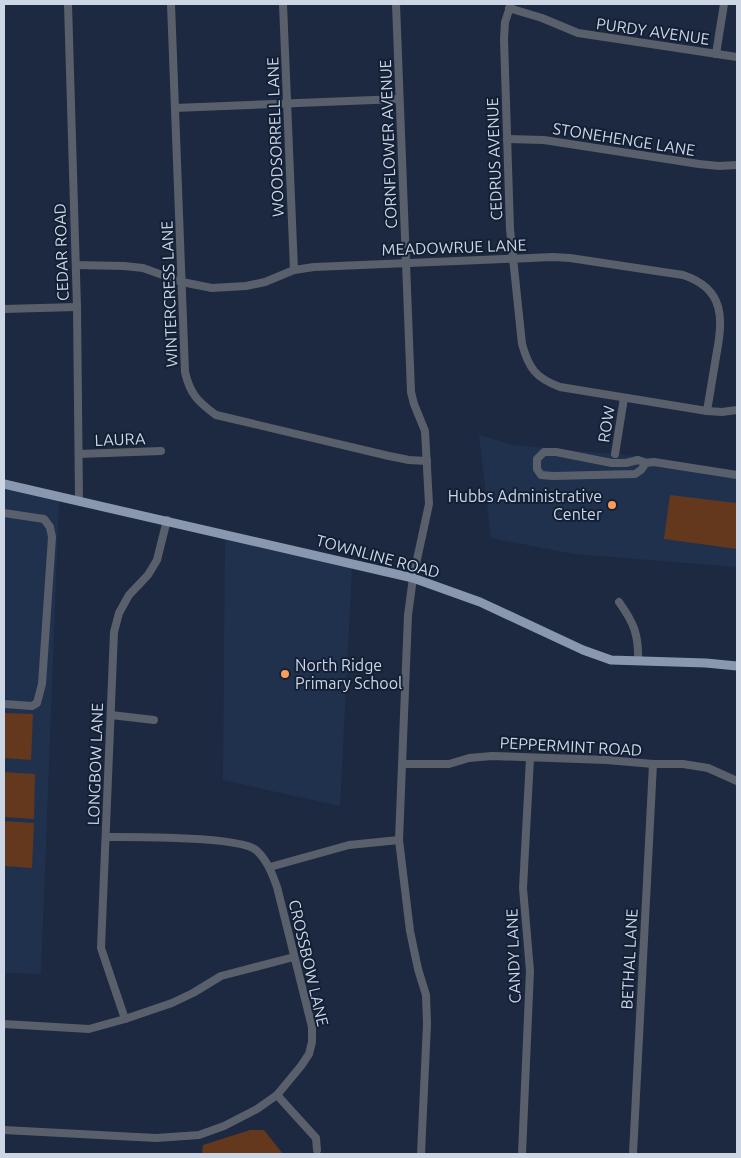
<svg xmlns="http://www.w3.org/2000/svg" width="741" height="1158" viewBox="0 0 741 1158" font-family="Ubuntu,sans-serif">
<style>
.built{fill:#20314e}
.green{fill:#63381c}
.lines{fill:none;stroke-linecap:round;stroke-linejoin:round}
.minor{stroke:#59606c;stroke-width:8}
.major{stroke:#8997af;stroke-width:9}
.poi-dot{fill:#fe9b59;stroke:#131f35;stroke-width:2}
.labels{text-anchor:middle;stroke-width:4;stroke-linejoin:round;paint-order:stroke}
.street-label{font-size:16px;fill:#cdd6e5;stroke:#131f35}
.poi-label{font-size:16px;fill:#cdd6e5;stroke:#131f35;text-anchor:end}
</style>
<rect width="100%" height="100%" fill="#1c2940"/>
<g class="built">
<path d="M479,435L513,445L647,457L737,472V567L574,554L491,538Z"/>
<path d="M4,489L59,501L41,974L4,973Z"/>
<path d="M225,538L352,568L340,806L223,780Z"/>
</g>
<g class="green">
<path d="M670,495L737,503V549L664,539Z"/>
<path d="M4,713L33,714L31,760L4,758Z"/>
<path d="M4,772L35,774L34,819L4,817Z"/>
<path d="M4,821L34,823L32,868L4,866Z"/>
<path d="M250,1130H264L283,1154H202L203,1145Z"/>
</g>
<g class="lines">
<g class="minor">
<path d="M68,4L77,307L79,500"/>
<path d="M171,4L185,372C190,394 198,402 216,415L389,456L409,460L427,461"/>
<path d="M283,4L294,270"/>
<path d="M396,4L411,392L414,404L425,431L429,504L413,578L408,615L399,840L410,931L418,969L426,995L427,1024L421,1154"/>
<path d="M511,4L505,22L504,39L510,229L522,344C529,369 536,378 560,387L707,411L722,412L737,410"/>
<path d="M509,8L542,18L578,33L737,57"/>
<path d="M716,54L724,4"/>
<path d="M175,108L399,99"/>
<path d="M507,139L544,140L699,164L719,166L737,165"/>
<path d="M76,265L124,266L143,268L182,282L212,288L246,286L265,282L294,270L314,267L553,257L570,258L683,275C726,289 723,320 716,357C713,375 710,393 707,411"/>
<path d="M4,309L77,307"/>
<path d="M79,454L161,451"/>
<path d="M615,454L624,398"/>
<path d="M646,463L641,470L635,474L553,476L541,475L537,469V459L544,452H556L612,463H626L638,460L646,463L654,462L737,475"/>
<path d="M4,513L44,519L50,527L52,537L42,684L37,703L32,706L4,704"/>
<path d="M619,602C634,623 639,635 638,661"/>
<path d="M111,715L154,720"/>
<path d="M402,764H449L469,758L492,756L607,760L653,764H683L708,768L737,781"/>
<path d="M270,867L349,845L399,840"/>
<path d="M125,1019L101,948L114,632L119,613L129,595L148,575L157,560L167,520"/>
<path d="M4,1024L89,1029L125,1019L172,1003L193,993L221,976L294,957"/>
<path d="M277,1095L316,1138L317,1150"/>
<path d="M4,1130L156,1138L199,1135L224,1126L257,1109L277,1095L301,1066L309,1054L312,1042V1027L277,887C272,873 267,860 256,850C239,836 133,837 106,837"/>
<path d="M522,1154L530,971L523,888L530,758"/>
<path d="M633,1154L653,764"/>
</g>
<path class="major" d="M4,484L413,578L480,602L583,650L611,660L706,663L737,666"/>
</g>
<g class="poi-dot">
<circle cx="612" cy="505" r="5"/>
<circle cx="285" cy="674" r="5"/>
</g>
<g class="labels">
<g class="street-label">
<text transform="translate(653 31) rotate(8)" y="6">PURDY AVENUE</text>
<text transform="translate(275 137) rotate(-92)" y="6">WOODSORRELL LANE</text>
<text transform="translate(624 139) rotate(9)" y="6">STONEHENGE LANE</text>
<text transform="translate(388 144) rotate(-92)" y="6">CORNFLOWER AVENUE</text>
<text transform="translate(494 159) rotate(-92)" y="6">CEDRUS AVENUE</text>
<text transform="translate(454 247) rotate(-2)" y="6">MEADOWRUE LANE</text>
<text transform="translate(61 252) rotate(-92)" y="6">CEDAR ROAD</text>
<text transform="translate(169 294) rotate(-92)" y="6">WINTERCRESS LANE</text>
<text transform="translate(606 424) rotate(-81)" y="6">ROW</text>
<text transform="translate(120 439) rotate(-2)" y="6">LAURA</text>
<text transform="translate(378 556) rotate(15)" y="6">TOWNLINE ROAD</text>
<text transform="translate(571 746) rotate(3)" y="6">PEPPERMINT ROAD</text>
<text transform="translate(95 764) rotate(-88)" y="6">LONGBOW LANE</text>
<text transform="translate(513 956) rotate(-92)" y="6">CANDY LANE</text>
<text transform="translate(629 959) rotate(-87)" y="6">BETHAL LANE</text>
<text transform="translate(309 963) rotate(77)" y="6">CROSSBOW LANE</text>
</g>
<g class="poi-label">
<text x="602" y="502">Hubbs Administrative<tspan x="602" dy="18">Center</tspan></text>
<text x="295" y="671" text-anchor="start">North Ridge<tspan x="295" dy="18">Primary School</tspan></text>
</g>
</g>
<rect width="741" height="1158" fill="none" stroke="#cdd6e5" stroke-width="10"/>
</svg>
